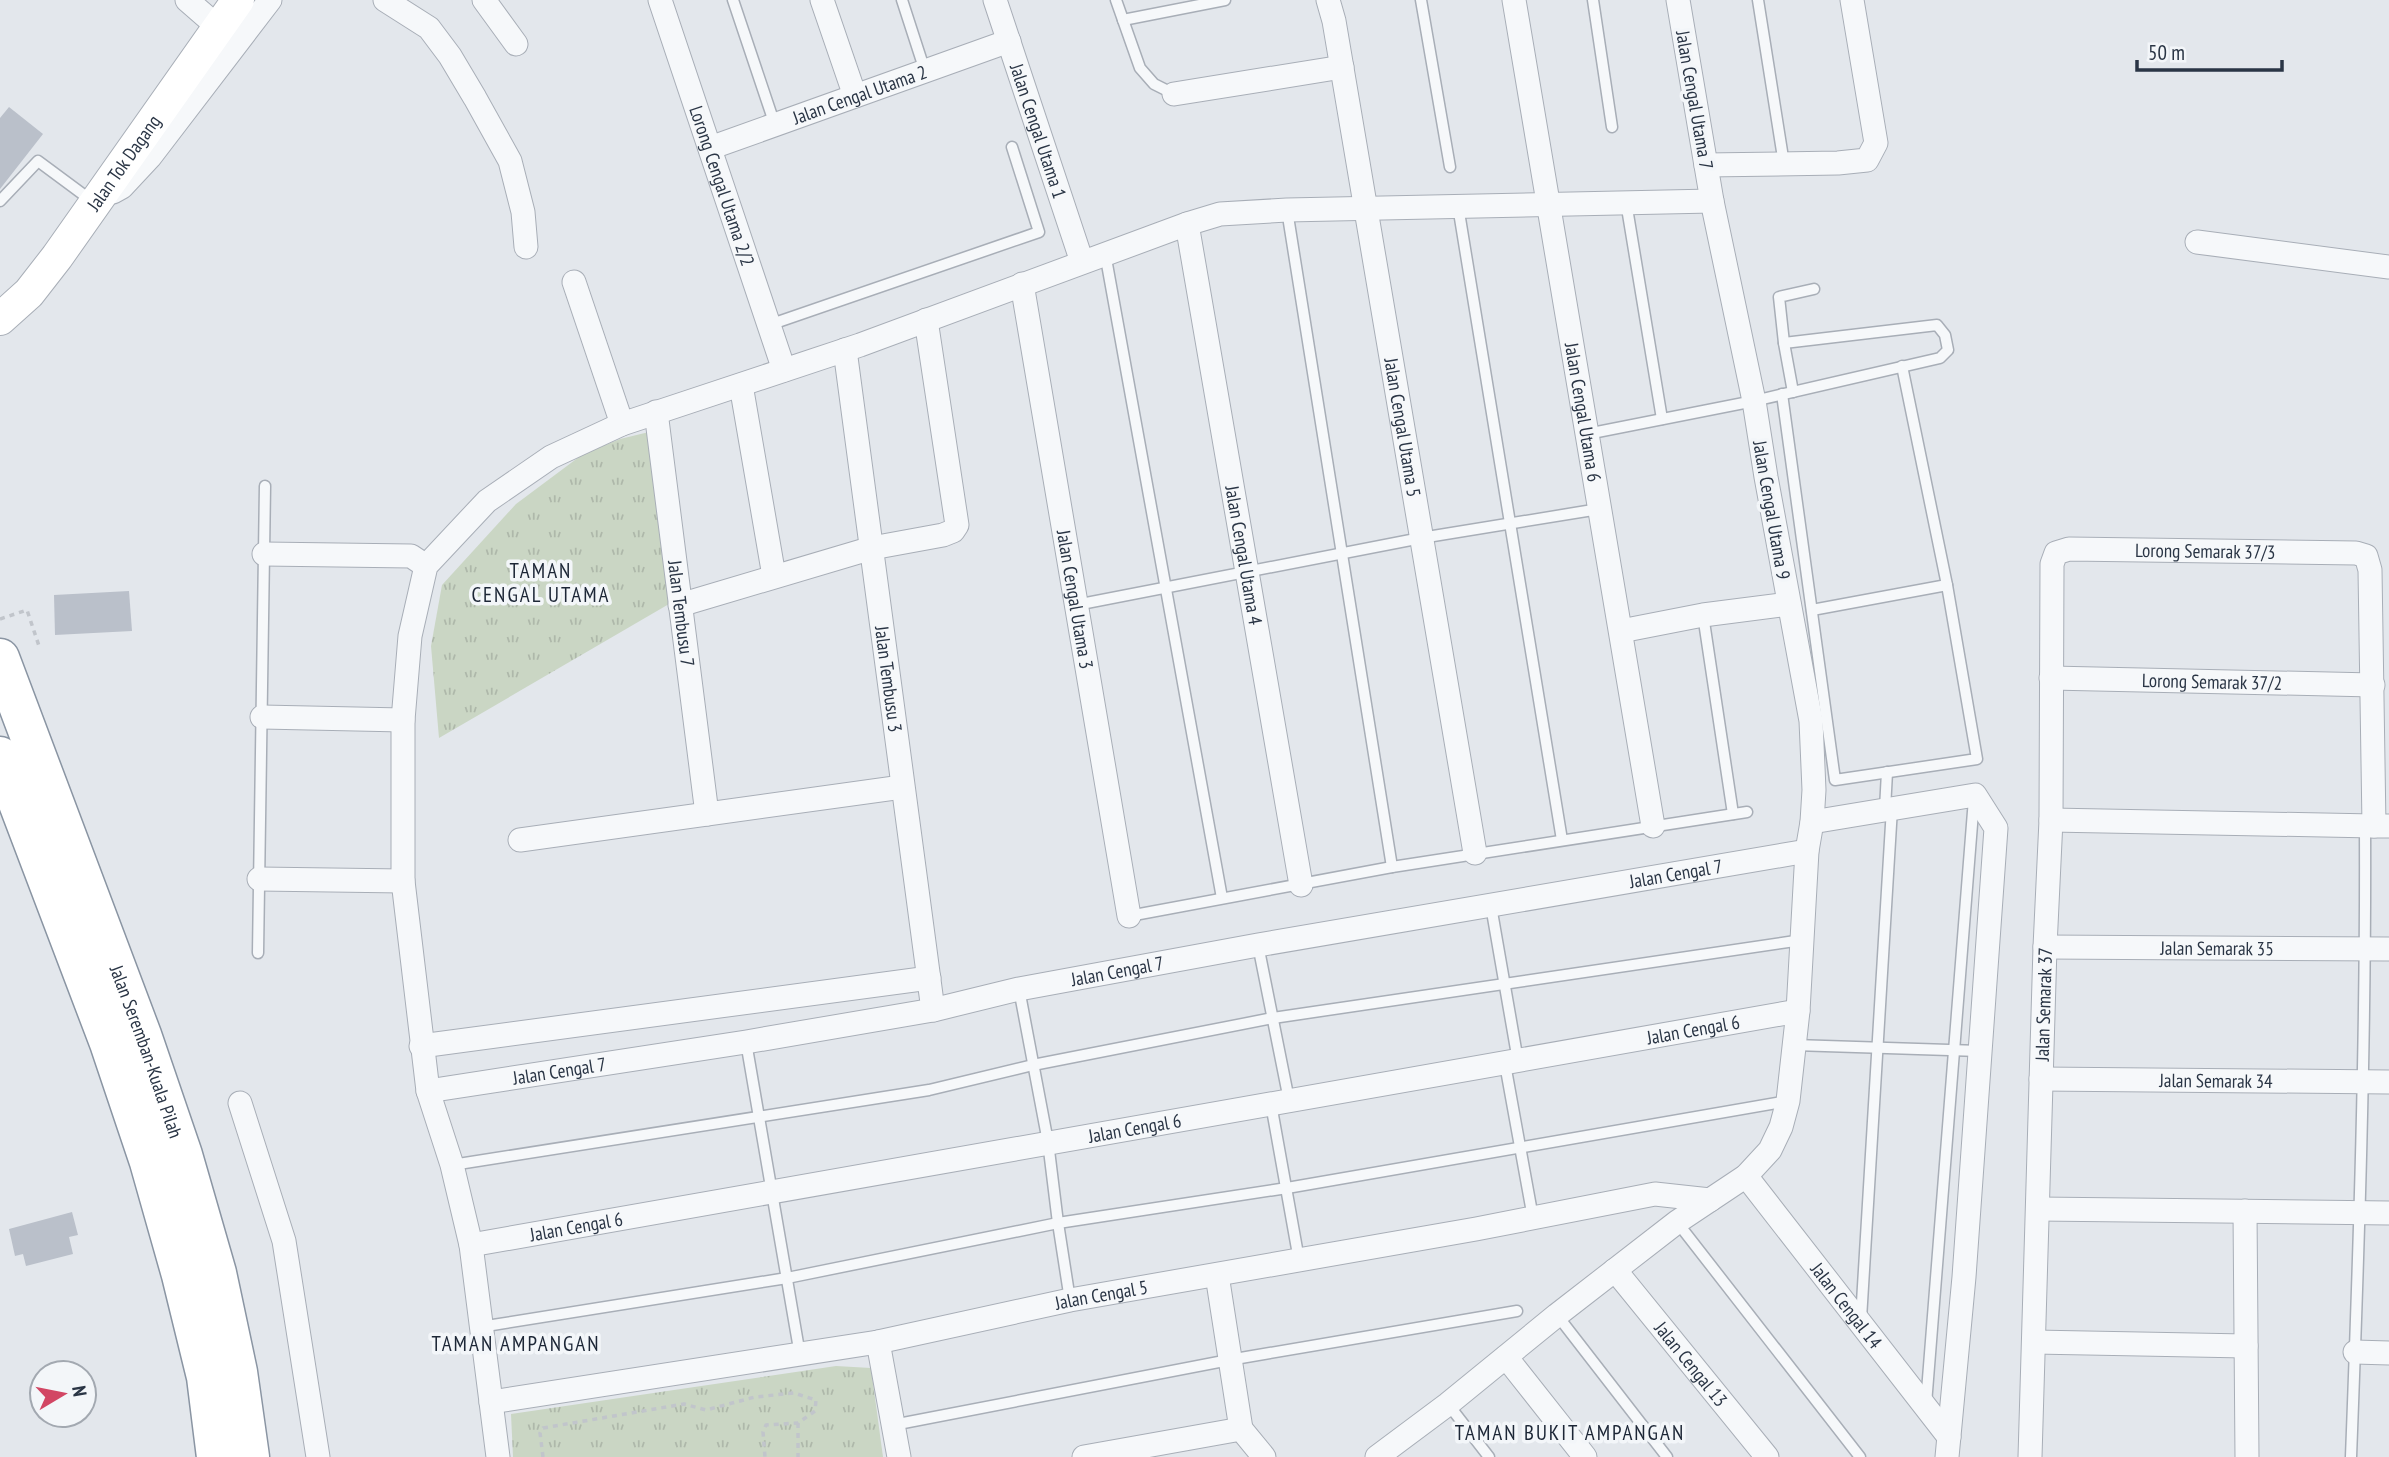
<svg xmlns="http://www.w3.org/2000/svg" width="2389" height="1457" viewBox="0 0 2389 1457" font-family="'PT Sans Narrow',sans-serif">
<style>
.park{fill:url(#park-tufts)}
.building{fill:#bac0ca}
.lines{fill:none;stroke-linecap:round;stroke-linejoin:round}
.lane-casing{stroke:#a8aeb7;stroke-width:13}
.street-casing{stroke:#a8aeb7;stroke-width:25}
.secondary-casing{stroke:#a8aeb7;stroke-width:34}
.highway-casing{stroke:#8a95a3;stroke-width:41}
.path{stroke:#c1c5cb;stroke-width:3.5;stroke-dasharray:5 5;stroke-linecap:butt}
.lane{stroke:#f6f8fa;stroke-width:10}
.street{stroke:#f6f8fa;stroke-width:23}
.secondary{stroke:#fff;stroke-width:32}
.highway{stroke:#fff;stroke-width:38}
.labels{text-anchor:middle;stroke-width:7;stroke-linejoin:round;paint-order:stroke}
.street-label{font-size:19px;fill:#2a3545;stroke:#f3f6f9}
.neighbourhood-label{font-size:21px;letter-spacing:2px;fill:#1c2636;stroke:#f3f6f9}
</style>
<defs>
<pattern id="park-tufts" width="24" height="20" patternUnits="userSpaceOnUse" patternTransform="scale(1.75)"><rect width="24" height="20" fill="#cad6c4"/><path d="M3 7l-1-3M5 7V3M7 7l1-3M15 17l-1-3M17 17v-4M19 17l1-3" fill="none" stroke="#aeb8aa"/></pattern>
</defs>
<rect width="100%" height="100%" fill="#e3e7ec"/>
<g class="park">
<path d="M649,432L669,604L439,738L431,646L442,585L516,504L583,454L620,439Z"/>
<path d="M836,1366L871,1368L883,1457H513L511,1414Z"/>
</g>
<g class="building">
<path d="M9,107L43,134L0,189V118Z"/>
<path d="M129,591L132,631L55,635L54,595Z"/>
<path d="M72,1212L78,1235L69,1237L73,1254L26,1266L23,1254L15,1256L9,1229Z"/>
</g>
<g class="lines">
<g class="lane-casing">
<g id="lane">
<path d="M733,0L775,125"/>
<path d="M902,0L925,71"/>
<path d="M1116,0L1140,68L1154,84L1174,94"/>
<path d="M1421,0L1450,167"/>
<path d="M1593,0L1612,127"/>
<path d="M1758,0L1784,164"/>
<path d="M1123,20L1225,0"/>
<path d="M0,201L38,161L92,201"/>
<path d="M1626,202L1662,419"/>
<path d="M1458,206L1562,840"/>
<path d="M1287,210L1392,867"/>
<path d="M1105,253L1222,898"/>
<path d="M769,325L1039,232L1012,147"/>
<path d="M1793,392L1784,343L1779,297L1814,289"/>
<path d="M1782,394L1835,780L1977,759L1947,585L1902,366"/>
<path d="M1587,434L1754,401L1940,358L1948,350L1945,335L1937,325L1784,343"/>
<path d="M1076,605L1421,538L1599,509"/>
<path d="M1812,610L1947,585"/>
<path d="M1703,615L1733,814"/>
<path d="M1885,809L1887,772"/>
<path d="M1491,906L1518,1061"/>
<path d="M1129,916L1392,867L1747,812"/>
<path d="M1258,945L1289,1100"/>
<path d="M258,953L265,486"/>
<path d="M1019,989L1048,1142L1058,1223L1070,1300"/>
<path d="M746,1042L800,1355"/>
<path d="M1794,1045L1980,1051"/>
<path d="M1505,1064L1533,1218"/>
<path d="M1271,1104L1299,1260"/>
<path d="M452,1165L929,1090L1033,1065L1273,1018L1802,940"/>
<path d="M1677,1222L1860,1457"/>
<path d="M1557,1315L1667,1457"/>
<path d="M1861,1319L1892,808"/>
<path d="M480,1327L787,1278L1058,1223L1287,1188L1788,1101"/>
<path d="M1448,1404L1489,1457"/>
<path d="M1926,1404L1974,799"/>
<path d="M893,1425L1229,1360L1517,1311"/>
<path d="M2351,1457C2359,1247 2366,1036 2365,826"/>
</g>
</g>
<g class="street-casing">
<g id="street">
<path d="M187,0L218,27"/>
<path d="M385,0L429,28L450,56L475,98L510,161L523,212L526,247"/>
<path d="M484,0L516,44"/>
<path id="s1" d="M660,0L784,370"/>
<path d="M822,0L855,96"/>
<path id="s2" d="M995,0L1082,262"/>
<path id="s3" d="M1328,0L1334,21L1475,853"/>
<path id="s4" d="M1514,0L1653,826"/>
<path d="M1174,94L1342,67"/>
<path id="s5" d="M710,148L1009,41"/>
<path d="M1706,165L1838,163L1867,160L1876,143L1852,0"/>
<path d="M113,192L122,187L150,157L270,0"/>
<path id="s6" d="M1187,224L1301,885"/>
<path d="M2197,242L2389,267"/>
<path d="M574,282L622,424"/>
<path id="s7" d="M1022,284L1129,916"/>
<path id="s8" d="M845,350L933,1010"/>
<path d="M741,385L774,576"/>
<path id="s9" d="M656,412L707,814"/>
<path d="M264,554L411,556L426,566"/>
<path d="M680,605L872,548L943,535L953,531L957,525L926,320"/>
<path d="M1621,631L1703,615L1789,604"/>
<path id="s10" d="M2051,678L2373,685"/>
<path d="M262,717L403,720"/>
<path d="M2051,820L2374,826"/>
<path d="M1812,822L1975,795L1996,828L1964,1277L1947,1457"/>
<path d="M520,840L902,787"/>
<path d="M259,879L403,881"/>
<path id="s11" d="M2045,947L2389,949"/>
<path d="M421,1046L929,978"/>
<path id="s12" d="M2041,1079L2389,1082"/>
<path id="s13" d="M428,1091L746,1042L933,1010L1019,989L1258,945L1807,851"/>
<path d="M240,1103L284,1241L318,1457"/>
<path id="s14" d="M1746,1176L1949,1437"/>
<path d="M2038,1209L2389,1213"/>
<path d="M2245,1211L2247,1457"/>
<path id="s15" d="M471,1245L1798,1011"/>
<path id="s16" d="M1615,1270L1767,1457"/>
<path d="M1217,1275L1241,1429"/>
<path d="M878,1342L899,1457"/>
<path d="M2034,1342L2246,1346"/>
<path d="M2355,1352L2389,1353"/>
<path d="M1506,1357L1585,1457"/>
<path id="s17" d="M491,1402L878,1342L1070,1300L1476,1229L1655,1194L1710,1200"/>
<path d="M498,1457L471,1245L452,1165L428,1091L403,881V720L410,636L426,566L487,501L551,457L622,424L860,345L1187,224L1220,214L1287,210L1712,201"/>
<path d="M1084,1457L1241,1429L1264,1457"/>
<path d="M1377,1457L1448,1404L1557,1315L1677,1222L1746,1176L1770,1150L1781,1127L1788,1101L1798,1011L1807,851L1812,822L1814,790L1811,721L1766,477L1754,401L1712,201L1678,0"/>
<path id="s18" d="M2030,1457L2045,947L2051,820L2052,564L2056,553L2069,549L2356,553L2366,556L2370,570L2374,826H2389"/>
</g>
</g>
<g class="secondary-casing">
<g id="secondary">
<path id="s19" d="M0,319L29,293L57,257L238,0"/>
</g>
</g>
<g class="highway-casing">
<g id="highway">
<path id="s20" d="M0,658L142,1035L183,1155L217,1273L238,1372L250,1457"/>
<path d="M0,756L109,1043L149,1162L181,1275L206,1377L216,1457"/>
</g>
</g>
<g class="path">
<path d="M0,619L27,610L39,646"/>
<path d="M798,1423V1457"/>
<path d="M543,1457L540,1433L543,1428L684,1404L706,1410L755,1397L794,1393L816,1400L815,1411L798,1423L766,1425L763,1432L765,1457"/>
</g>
<use href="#lane" class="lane"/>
<use href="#street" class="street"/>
<use href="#secondary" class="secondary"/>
<use href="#highway" class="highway"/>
</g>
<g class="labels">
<g class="street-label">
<text dy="7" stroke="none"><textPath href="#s5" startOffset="159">Jalan Cengal Utama 2</textPath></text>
<text transform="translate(1695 100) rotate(80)" y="7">Jalan Cengal Utama 7</text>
<text dy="7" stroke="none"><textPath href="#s2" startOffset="138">Jalan Cengal Utama 1</textPath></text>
<text dy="7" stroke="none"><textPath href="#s19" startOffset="200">Jalan Tok Dagang</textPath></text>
<text dy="7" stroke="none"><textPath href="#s1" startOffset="196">Lorong Cengal Utama 2/2</textPath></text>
<text dy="7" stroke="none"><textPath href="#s4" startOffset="418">Jalan Cengal Utama 6</textPath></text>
<text dy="7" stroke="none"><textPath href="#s3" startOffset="434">Jalan Cengal Utama 5</textPath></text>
<text transform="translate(1772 510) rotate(80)" y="7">Jalan Cengal Utama 9</text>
<text dy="7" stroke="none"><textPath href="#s18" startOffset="1055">Lorong Semarak 37/3</textPath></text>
<text dy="7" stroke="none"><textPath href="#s6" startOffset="336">Jalan Cengal Utama 4</textPath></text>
<text dy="7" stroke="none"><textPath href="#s7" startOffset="320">Jalan Cengal Utama 3</textPath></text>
<text dy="7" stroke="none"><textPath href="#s9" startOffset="203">Jalan Tembusu 7</textPath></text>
<text dy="7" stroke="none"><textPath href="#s8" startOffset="332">Jalan Tembusu 3</textPath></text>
<text dy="7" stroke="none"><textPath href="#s10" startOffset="161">Lorong Semarak 37/2</textPath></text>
<text dy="7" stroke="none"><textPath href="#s13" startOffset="1267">Jalan Cengal 7</textPath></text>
<text dy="7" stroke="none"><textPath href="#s11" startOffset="172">Jalan Semarak 35</textPath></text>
<text dy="7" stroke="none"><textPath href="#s13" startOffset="700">Jalan Cengal 7</textPath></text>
<text dy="7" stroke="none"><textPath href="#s18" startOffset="453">Jalan Semarak 37</textPath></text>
<text dy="7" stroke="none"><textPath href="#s15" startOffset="1241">Jalan Cengal 6</textPath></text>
<text dy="7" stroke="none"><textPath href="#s20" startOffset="420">Jalan Seremban-Kuala Pilah</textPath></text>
<text dy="7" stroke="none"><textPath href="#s13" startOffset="133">Jalan Cengal 7</textPath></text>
<text dy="7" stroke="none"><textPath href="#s12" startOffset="175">Jalan Semarak 34</textPath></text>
<text dy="7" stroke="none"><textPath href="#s15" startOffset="674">Jalan Cengal 6</textPath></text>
<text dy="7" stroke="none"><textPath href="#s15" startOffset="107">Jalan Cengal 6</textPath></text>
<text dy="7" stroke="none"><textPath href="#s17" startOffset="620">Jalan Cengal 5</textPath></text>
<text dy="7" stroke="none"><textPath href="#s14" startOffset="164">Jalan Cengal 14</textPath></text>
<text dy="7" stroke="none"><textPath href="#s16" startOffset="121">Jalan Cengal 13</textPath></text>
</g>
<g class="neighbourhood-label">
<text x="541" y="578">TAMAN<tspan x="541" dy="24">CENGAL UTAMA</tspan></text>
<text x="516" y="1351">TAMAN AMPANGAN</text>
<text x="1570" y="1440">TAMAN BUKIT AMPANGAN</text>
</g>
</g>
<g transform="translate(63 1394) rotate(80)"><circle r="33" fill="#f3f6f9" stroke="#a3a9b1" stroke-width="2"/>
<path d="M0-5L12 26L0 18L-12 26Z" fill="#d24664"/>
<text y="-10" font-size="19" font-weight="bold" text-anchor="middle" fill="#2a3545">N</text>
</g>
<path d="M2137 60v10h145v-10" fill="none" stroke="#2a3545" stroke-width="3.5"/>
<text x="2148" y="60" font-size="21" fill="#2a3545" stroke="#f3f6f9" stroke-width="5" paint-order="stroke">50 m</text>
</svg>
